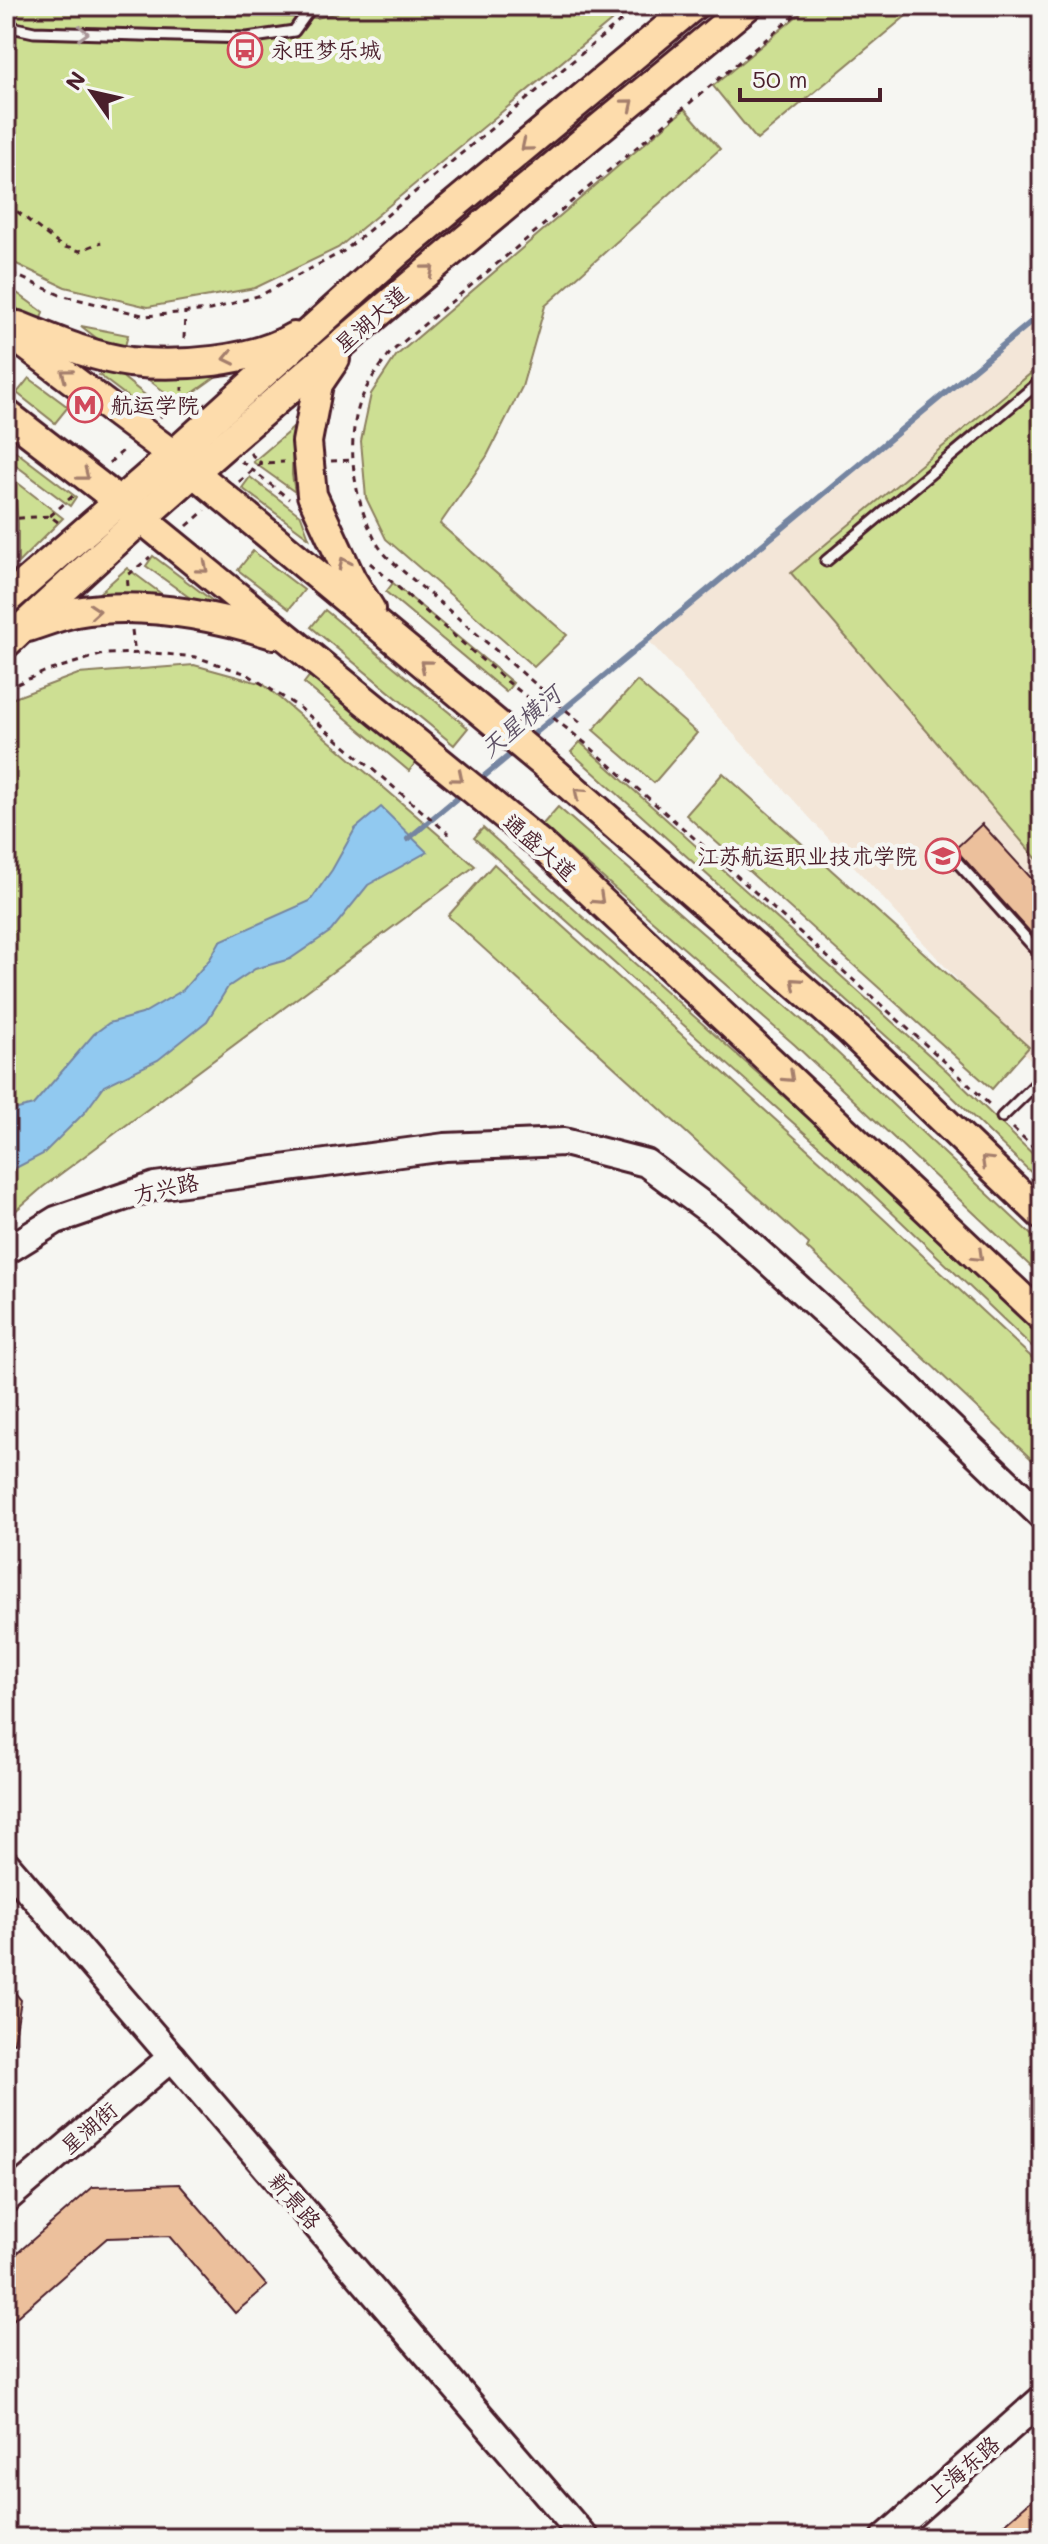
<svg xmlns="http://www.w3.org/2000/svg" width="1048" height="2544" viewBox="0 0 1048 2544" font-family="Mali,'LXGW WenKai TC',sans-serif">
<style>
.built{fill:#f3e6d8}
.green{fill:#cddf93;stroke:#8c7f5f;stroke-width:2}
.water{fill:#91c9f0;stroke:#7585a1;stroke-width:2}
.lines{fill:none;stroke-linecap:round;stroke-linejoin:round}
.stream{stroke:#7585a1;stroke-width:6}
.building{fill:#ecc09c;stroke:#4a1f2b;stroke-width:2}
.lane-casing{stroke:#4a1f2b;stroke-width:15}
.secondary-casing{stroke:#4a1f2b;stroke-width:32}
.primary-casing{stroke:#4a1f2b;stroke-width:34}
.path{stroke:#4a1f2b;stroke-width:3;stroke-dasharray:6 6;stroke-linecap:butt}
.lane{stroke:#f6f6f2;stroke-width:9}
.secondary{stroke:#f6f6f2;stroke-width:26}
.primary{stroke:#fddcac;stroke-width:28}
.oneway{stroke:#a99598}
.oneway2{stroke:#a47e6c}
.labels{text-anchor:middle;stroke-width:8;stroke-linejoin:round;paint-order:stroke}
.poi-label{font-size:22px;fill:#4a1f2b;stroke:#f6f6f2;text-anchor:start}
.street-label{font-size:22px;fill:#4a1f2b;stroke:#f6f6f2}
.water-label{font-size:24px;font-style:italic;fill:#5f5266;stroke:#f6f6f2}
</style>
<rect width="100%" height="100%" fill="#f6f6f2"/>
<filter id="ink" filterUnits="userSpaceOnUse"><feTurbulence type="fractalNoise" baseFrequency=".0125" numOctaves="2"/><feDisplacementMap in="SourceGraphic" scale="16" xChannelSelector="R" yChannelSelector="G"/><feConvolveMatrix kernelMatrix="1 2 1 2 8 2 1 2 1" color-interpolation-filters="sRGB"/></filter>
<g filter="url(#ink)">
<path class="built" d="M1042,313V1073L648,640Z"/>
<g class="green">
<path d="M6,6L317,18L361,6H629L338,248L255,288L148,307L65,287L6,259Z"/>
<path d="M809,6H918L757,140L713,86Z"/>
<path d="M685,109L720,149L545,306L522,387L487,456L440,524L567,635L534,667L386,539L366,498L361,441L371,394L396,356Z"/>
<path d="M6,285L43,312L40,322L6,302Z"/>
<path d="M81,326L128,335L125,346L99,340Z"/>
<path d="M1042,364V865L791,573Z"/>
<path d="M102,371L120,375L160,407L153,416L99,375Z"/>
<path d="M218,375L179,403L149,380Z"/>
<path d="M29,378L68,407L55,423L17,393Z"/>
<path d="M293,428L292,475L295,492L253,462Z"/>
<path d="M6,444L76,497L70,506L6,458Z"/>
<path d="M250,477L301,516L309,538L242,488Z"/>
<path d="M14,480L63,518L18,563V524Z"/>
<path d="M253,551L304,590L289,609L238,570Z"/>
<path d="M153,556L218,605L197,603L146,566Z"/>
<path d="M127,568L163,595L96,596Z"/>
<path d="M393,583L513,683L506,692L386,592Z"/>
<path d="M325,610L468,728L454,745L311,627Z"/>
<path d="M194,665L263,684L475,866L43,1187L6,1219V701L78,674Z"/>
<path d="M311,674L416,762L409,771L304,683Z"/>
<path d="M637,681L697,733L654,783L593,730Z"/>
<path d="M580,742L947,1071L1042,1163V1183L936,1081L571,752Z"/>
<path d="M723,773L1029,1047L992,1089L686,815Z"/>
<path d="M558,807L810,1027L1042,1245V1277L795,1045L542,825Z"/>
<path d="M483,828L873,1176L1042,1336V1356L863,1185L474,838Z"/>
<path d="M494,864L857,1194L1042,1367V1469L807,1248L809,1244L448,916Z"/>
</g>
<path class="water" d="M381,807L427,852L368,885L331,931L290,959L255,969L228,987L207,1021L158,1060L104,1086L85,1112L43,1154L6,1173V1112L33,1105L94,1034L109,1023L142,1014L183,990L210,959L220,941L310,901L332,870L355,829Z"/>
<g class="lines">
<g class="stream">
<path d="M528,739L1042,313"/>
<path d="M476,783L517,749"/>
<path d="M408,839L464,792"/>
</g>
</g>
<g class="building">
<path d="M982,824L1042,890V945L955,849Z"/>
<path d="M6,1982L21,2000L14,2043L6,2042Z"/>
<path d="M179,2184L267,2286L235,2313L169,2236L107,2238L6,2326V2263L93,2187Z"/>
<path d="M1042,2491V2525L1028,2538H988Z"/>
</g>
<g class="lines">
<g class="lane-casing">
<g id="lane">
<path d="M6,26L34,32L247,38L294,31L312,6"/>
<path d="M826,561L1042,380"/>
<path d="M941,844L1042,956"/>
<path d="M1002,1117L1042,1078"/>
</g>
</g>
<g class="secondary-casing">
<g id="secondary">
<path d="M6,1251L56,1220L155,1186L445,1147L564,1142L646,1163L724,1221L909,1388L1042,1516"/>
<path d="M6,1864L585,2538"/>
<path d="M6,2199L172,2057"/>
<path d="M885,2538L1042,2399"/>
</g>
</g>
<g class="primary-casing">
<g id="primary">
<path d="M18,326C54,340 91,357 130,362C179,367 252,362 294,337"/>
<path d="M6,330L173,455L553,771L848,1029L1042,1215"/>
<path d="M335,359L318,384L307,442L312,495L351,579L370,609"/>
<path d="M6,414L142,519L539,843L1042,1317"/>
<path d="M6,600L173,455L399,251L693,6"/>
<path d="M28,627C44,622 60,615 76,612C141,601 212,615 273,634"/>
<path d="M6,643C243,420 496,214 747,6"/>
</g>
</g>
<g class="path">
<path d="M6,207L14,209L61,246L80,251L101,242"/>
<path d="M11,273L60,295L146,316L210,310L261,295L344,251L639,6"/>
<path d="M184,339L185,312"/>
<path d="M160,417L182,397V387"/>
<path d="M250,453L261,463"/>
<path d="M241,461L289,499"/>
<path d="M331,461L354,460"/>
<path d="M109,463L125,449"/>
<path d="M239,482L261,463L284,462"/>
<path d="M50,516L74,495"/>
<path d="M6,519L50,516L58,522"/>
<path d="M187,526L205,510"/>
<path d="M370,563L503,678L585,743L708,850L945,1062L993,1108"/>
<path d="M128,586L127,576L150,557"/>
<path d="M132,630L135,654"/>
<path d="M6,689L44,672L104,654L154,653L196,657L247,674L300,708L449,834"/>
<path d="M580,722L404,572C395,564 384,555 378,545C353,502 342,435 366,389C372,376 382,365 390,353L806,6"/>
<path d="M1013,1128L1042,1155"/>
</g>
<use href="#lane" class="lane"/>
<use href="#secondary" class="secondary"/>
<use href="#primary" class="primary"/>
</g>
<defs><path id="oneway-chevron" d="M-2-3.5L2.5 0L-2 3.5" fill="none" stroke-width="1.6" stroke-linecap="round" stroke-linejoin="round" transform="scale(2)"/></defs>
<use class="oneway" href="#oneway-chevron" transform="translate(83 33) rotate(2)"/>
<g class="oneway2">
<use href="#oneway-chevron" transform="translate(629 104) rotate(-40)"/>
<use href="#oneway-chevron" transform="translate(526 146) rotate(140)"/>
<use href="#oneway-chevron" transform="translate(429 270) rotate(-40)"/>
<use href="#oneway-chevron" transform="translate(229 358) rotate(168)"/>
<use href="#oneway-chevron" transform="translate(66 374) rotate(-143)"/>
<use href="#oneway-chevron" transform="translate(84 475) rotate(38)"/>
<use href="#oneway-chevron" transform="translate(344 563) rotate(-115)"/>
<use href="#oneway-chevron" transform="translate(203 568) rotate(39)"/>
<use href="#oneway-chevron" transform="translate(95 611) rotate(-5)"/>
<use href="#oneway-chevron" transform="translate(425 665) rotate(-140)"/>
<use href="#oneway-chevron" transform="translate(458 777) rotate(40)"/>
<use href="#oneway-chevron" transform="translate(579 793) rotate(-139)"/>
<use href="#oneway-chevron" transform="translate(599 899) rotate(43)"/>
<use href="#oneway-chevron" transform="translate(796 983) rotate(-139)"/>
<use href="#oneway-chevron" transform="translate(789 1077) rotate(43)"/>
<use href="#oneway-chevron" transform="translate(986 1161) rotate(-136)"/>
<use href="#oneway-chevron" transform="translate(978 1256) rotate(44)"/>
</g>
</g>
<defs>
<g id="bus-ring" transform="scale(1.8)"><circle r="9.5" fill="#f6f6f2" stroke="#d1495b" stroke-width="1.5"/><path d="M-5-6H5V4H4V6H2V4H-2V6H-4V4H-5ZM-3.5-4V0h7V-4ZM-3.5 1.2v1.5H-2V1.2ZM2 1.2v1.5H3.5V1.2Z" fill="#d1495b"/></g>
<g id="metro-ring" transform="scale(1.8)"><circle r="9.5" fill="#f6f6f2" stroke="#d1495b" stroke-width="1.5"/><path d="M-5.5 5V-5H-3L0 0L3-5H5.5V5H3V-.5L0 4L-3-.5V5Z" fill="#d1495b"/></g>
<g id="university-ring" transform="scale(1.8)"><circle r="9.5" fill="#f6f6f2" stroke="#d1495b" stroke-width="1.5"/><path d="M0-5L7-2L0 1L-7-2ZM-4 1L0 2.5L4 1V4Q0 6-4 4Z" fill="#d1495b"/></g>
</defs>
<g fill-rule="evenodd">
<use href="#bus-ring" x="245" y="50"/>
<use href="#metro-ring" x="85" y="405"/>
<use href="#university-ring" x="943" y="856"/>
</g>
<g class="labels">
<g class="poi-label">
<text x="271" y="58">永旺梦乐城</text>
<text x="111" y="413">航运学院</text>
<text x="917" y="864" text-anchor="end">江苏航运职业技术学院</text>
</g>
<g class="street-label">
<text transform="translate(371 319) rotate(-41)" y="8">星湖大道</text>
<text transform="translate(540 847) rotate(41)" y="8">通盛大道</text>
<text transform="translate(166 1188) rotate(-12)" y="8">方兴路</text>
<text transform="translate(89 2128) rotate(-41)" y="8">星湖街</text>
<text transform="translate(295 2201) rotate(49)" y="8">新景路</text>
<text transform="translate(963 2469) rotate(-41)" y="8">上海东路</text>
</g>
<g class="water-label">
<text transform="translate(521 722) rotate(-40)" y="8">天星横河</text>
</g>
</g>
<rect width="1048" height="2544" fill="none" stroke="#f6f6f2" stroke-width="32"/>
<rect x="16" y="16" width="1016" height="2512" fill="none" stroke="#4a1f2b" stroke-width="3" filter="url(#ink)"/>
<g transform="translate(92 92) rotate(304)" stroke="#f6f6f2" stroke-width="6" paint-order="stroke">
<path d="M0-6L14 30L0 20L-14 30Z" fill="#4a1f2b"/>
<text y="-12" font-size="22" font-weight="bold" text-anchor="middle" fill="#4a1f2b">N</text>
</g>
<path d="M740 88v12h140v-12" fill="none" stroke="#4a1f2b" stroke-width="4"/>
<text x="752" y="88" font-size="24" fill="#4a1f2b" stroke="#f6f6f2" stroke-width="6" paint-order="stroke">50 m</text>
</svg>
